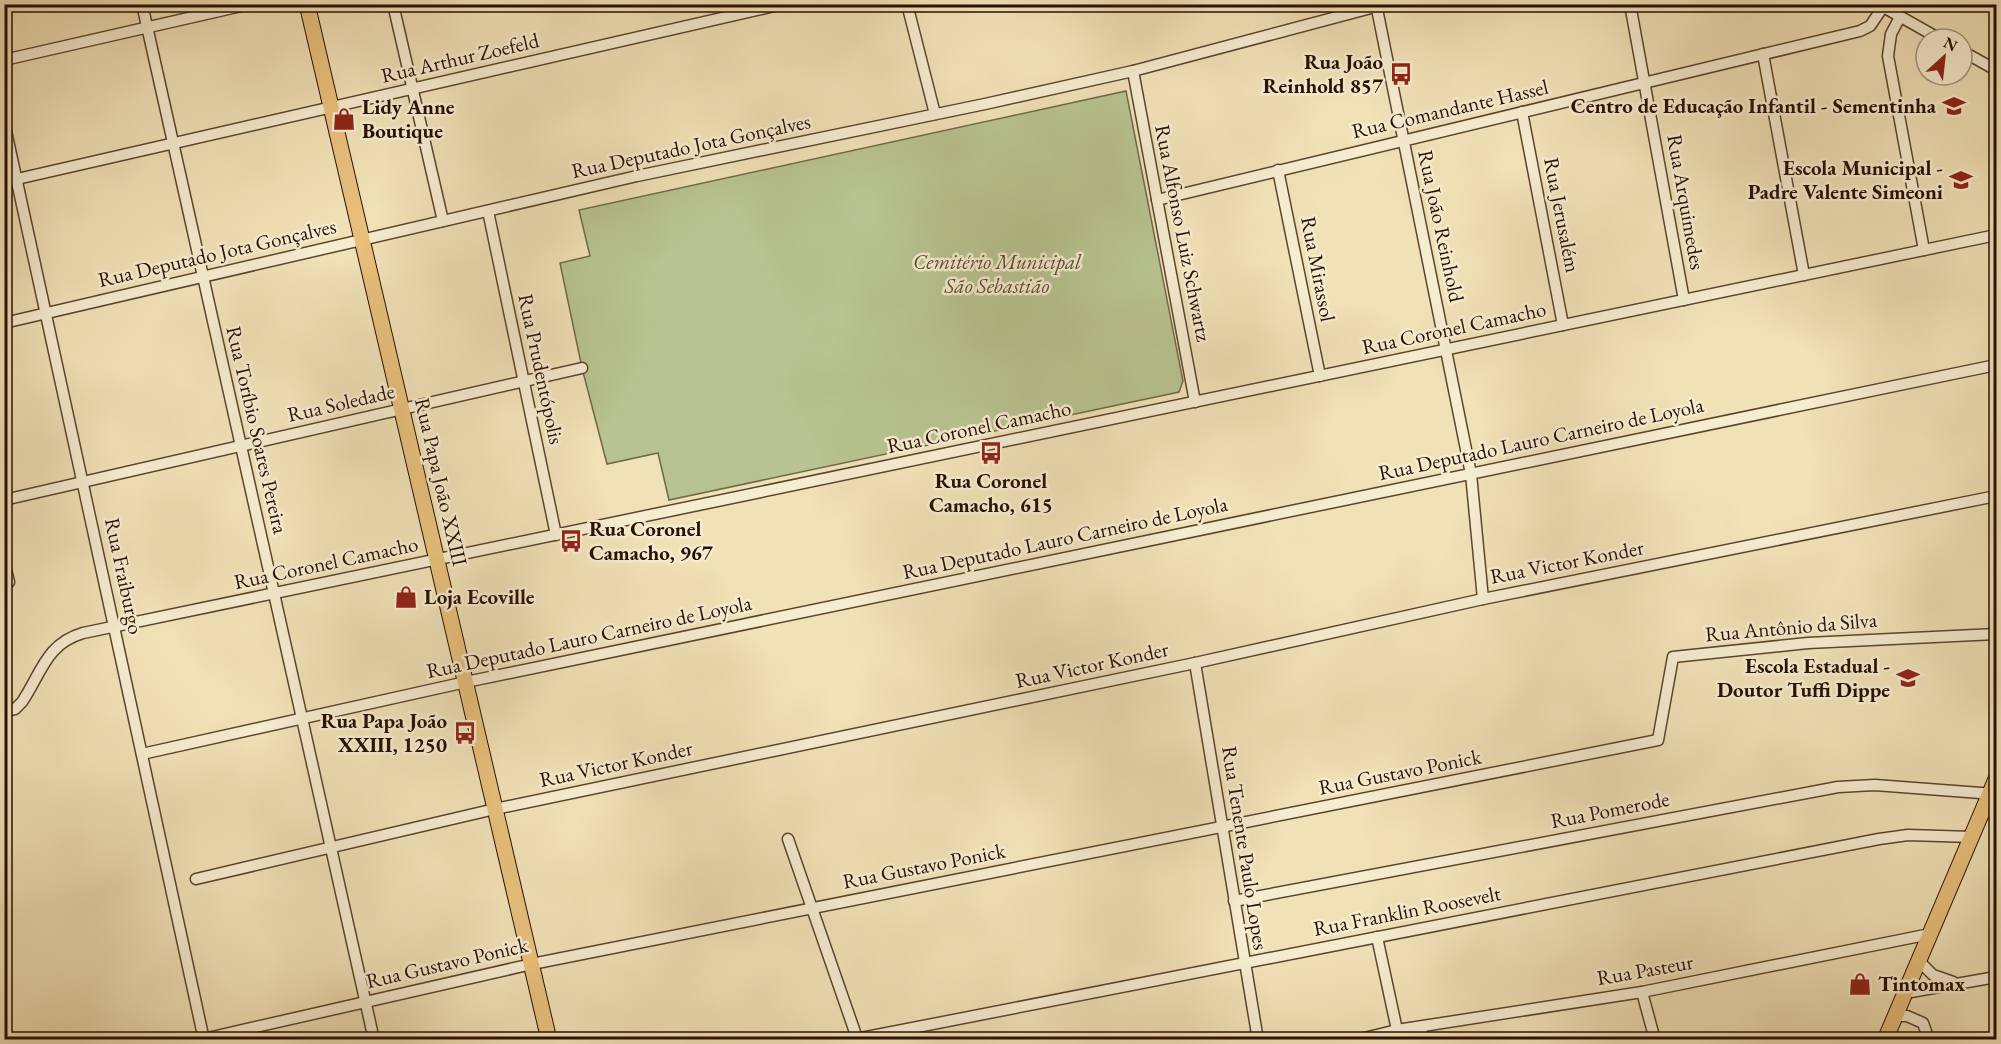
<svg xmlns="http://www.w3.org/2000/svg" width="2001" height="1044" viewBox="0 0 2001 1044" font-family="'EB Garamond',serif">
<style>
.green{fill:#b7c390;stroke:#70694a;stroke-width:1.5}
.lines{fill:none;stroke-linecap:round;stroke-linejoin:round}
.minor-casing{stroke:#5a4430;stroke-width:13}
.primary-casing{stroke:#280f03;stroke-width:17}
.minor{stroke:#f6ecd0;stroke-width:10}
.primary{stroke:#e8c07c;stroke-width:15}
.labels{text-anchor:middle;stroke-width:5;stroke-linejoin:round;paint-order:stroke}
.street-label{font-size:21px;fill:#280f03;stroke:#f6ecd0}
.poi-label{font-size:21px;font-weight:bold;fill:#280f03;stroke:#f6ecd0;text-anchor:end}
.park-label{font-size:21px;font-style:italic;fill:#5a4e34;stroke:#f6ecd0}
</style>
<rect width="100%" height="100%" fill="#f1e1b7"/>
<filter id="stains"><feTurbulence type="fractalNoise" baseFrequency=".00333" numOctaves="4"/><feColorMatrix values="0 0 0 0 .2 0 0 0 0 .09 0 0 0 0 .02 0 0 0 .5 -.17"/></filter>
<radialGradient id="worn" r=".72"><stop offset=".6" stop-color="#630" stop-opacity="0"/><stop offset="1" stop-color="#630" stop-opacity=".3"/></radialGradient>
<path class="green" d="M1126,91L1183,381L1179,392L669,500L658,453L607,464L582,368L560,263L590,256L579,210Z"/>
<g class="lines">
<g class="minor-casing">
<g id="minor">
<path d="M142,4L374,1040"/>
<path d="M393,4L443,221"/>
<path d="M907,4L935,114"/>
<path d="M1376,4L1471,474L1483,599"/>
<path d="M1630,4L1684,300"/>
<path d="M1878,4L1940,39"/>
<path d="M1900,17L1891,34L1888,56L1924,250"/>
<path d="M1962,51L1996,70"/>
<path d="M1763,54L1804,275"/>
<path d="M4,60L250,4"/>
<path d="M1133,71L1195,402"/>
<path d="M1522,112L1563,325"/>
<path d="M4,122L204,1040"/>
<path d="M1278,170L1320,376"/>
<path d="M4,182L783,4"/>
<path d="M1157,200L1860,31L1870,26L1883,7"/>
<path d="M488,211L556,535"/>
<path d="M4,323L637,176L985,104L1133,71L1386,4"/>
<path d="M4,500L582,368"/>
<path d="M4,561L9,582"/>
<path d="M1195,663L1258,1040"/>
<path d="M4,711L15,709L22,702C42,672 46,644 83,633L1996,235"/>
<path d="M142,754L466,682L1996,365"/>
<path d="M788,839L857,1038"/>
<path d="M196,879L495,809L1195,663L1483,599L1996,496"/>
<path d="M1234,901L1838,787L1875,785L1994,794"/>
<path d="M1377,937L1397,1030"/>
<path d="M1919,961L1933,975L1953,982"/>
<path d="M1642,992L1655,1040"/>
<path d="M1905,993L1996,977"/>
<path d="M1896,1016H1907L1923,1023L1929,1040"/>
<path d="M199,1040L532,964L1658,740L1673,657L1808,643L1996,634"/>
<path d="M851,1040L1879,839L1908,835L1972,837"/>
<path d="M1356,1040L1397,1030L1642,992L1930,934"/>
<path d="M1406,1040L1410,1034L1422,1029"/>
</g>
</g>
<g class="primary-casing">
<g id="primary">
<path d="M307,4L549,1040"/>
<path d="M1885,1040L1996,779"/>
</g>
</g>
<use href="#minor" class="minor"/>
<use href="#primary" class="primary"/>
</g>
<defs>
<g id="bus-bare" transform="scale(1.8)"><path d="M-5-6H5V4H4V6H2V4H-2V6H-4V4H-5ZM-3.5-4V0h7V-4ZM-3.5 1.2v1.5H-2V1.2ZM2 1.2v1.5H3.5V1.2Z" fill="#8f2418" stroke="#f6ecd0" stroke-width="2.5" paint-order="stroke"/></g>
<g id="school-bare" transform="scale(1.8)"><path d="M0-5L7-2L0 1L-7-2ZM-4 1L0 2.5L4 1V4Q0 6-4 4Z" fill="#8f2418" stroke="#f6ecd0" stroke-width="2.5" paint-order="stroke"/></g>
<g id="shop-bare" transform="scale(1.8)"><path d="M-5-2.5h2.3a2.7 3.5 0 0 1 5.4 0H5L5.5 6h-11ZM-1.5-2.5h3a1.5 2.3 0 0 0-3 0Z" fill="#8f2418" stroke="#f6ecd0" stroke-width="2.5" paint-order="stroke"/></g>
</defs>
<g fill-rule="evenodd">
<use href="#bus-bare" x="1401" y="74"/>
<use href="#school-bare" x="1954" y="106"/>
<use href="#shop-bare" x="344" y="119"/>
<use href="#school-bare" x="1961" y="180"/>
<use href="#bus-bare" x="991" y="453"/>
<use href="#bus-bare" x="571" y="541"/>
<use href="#shop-bare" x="406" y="597"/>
<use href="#school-bare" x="1908" y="678"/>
<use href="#bus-bare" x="465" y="733"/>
<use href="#shop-bare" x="1860" y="984"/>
</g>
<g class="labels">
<g class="street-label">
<text transform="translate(460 58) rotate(-13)" y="7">Rua Arthur Zoefeld</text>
<text transform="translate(1450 109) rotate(-13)" y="7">Rua Comandante Hassel</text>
<text transform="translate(691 146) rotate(-12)" y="7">Rua Deputado Jota Gonçalves</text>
<text transform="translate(1686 202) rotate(80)" y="7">Rua Arquimedes</text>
<text transform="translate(1562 215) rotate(79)" y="7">Rua Jerusalém</text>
<text transform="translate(1441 226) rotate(78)" y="7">Rua João Reinhold</text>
<text transform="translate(1183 233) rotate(79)" y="7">Rua Alfonso Luiz Schwartz</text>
<text transform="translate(217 253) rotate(-13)" y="7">Rua Deputado Jota Gonçalves</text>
<text transform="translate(1318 269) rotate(79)" y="7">Rua Mirassol</text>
<text transform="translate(1454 328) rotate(-12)" y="7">Rua Coronel Camacho</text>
<text transform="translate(541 369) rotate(78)" y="7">Rua Prudentópolis</text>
<text transform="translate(341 403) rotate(-13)" y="7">Rua Soledade</text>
<text transform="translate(979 427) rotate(-12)" y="7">Rua Coronel Camacho</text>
<text transform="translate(257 430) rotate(77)" y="7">Rua Toríbio Soares Pereira</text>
<text transform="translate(1541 439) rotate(-12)" y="7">Rua Deputado Lauro Carneiro de Loyola</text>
<text transform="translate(441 482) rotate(77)" y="7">Rua Papa João XXIII</text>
<text transform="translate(1065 538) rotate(-12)" y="7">Rua Deputado Lauro Carneiro de Loyola</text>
<text transform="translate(1567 562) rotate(-11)" y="7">Rua Victor Konder</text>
<text transform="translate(326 563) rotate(-12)" y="7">Rua Coronel Camacho</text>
<text transform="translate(124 576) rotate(78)" y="7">Rua Fraiburgo</text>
<text transform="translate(1791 627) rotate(-5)" y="7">Rua Antônio da Silva</text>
<text transform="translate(589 637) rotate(-12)" y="7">Rua Deputado Lauro Carneiro de Loyola</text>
<text transform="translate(1092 665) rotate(-12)" y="7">Rua Victor Konder</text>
<text transform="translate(616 764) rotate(-12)" y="7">Rua Victor Konder</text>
<text transform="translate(1400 772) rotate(-11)" y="7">Rua Gustavo Ponick</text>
<text transform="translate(1610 810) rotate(-11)" y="7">Rua Pomerode</text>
<text transform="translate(1245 848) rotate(81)" y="7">Rua Tenente Paulo Lopes</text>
<text transform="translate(924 866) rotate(-11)" y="7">Rua Gustavo Ponick</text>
<text transform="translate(1407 911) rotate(-11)" y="7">Rua Franklin Roosevelt</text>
<text transform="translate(447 963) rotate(-13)" y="7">Rua Gustavo Ponick</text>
<text transform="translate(1645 970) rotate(-10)" y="7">Rua Pasteur</text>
</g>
<g class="poi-label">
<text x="1383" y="69">Rua João<tspan x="1383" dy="24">Reinhold 857</tspan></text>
<text x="1936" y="113">Centro de Educação Infantil - Sementinha</text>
<text x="362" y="114" text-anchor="start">Lidy Anne<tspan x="362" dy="24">Boutique</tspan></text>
<text x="1943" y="175">Escola Municipal -<tspan x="1943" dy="24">Padre Valente Simeoni</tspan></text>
<text x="991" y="488" text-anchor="middle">Rua Coronel<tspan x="991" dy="24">Camacho, 615</tspan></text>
<text x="589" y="536" text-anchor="start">Rua Coronel<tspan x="589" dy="24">Camacho, 967</tspan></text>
<text x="424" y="604" text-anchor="start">Loja Ecoville</text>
<text x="1890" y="673">Escola Estadual -<tspan x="1890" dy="24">Doutor Tuffi Dippe</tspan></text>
<text x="447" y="728">Rua Papa João<tspan x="447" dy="24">XXIII, 1250</tspan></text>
<text x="1878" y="991" text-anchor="start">Tintomax</text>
</g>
<g class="park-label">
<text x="997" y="269">Cemitério Municipal<tspan x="997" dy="24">São Sebastião</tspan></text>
</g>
</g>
<rect width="2001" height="1044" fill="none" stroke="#f1e1b7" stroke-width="24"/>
<rect x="6" y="6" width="1989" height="1032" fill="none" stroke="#280f03" stroke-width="3"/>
<rect x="12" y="12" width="1977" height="1020" fill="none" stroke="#280f03" stroke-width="1.5"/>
<g transform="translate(1944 57) rotate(27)"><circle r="28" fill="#f6ecd0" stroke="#a4947e" stroke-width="1.5"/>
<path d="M0-4.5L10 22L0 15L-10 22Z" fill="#8f2418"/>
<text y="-9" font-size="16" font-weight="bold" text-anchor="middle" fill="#280f03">N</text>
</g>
<rect width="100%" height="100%" filter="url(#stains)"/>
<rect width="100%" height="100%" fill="url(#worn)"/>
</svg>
